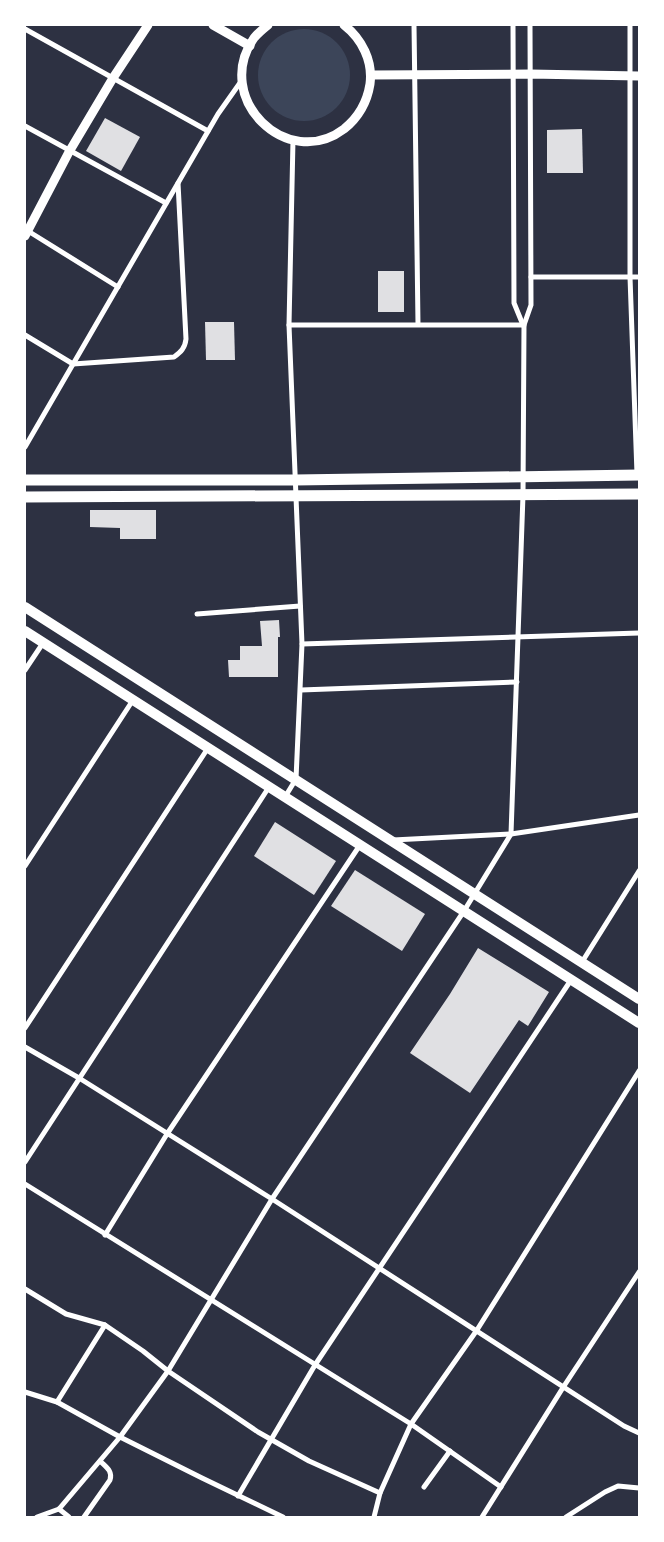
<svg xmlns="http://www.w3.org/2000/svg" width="664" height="1542" viewBox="0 0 664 1542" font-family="Barlow,sans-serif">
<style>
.green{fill:#3c4559}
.building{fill:#e0e0e3}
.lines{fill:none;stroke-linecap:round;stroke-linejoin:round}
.minor{stroke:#fff;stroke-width:5}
.tertiary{stroke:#fff;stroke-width:9}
.secondary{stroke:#fff;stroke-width:10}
.primary{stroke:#fff;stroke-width:11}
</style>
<rect width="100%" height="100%" fill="#2d3142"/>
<circle class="green" cx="304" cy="75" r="46"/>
<g class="building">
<path d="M105,118L140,137L121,171L86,151Z"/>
<path d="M582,129L583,173H547V130Z"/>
<rect x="378" y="271" width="26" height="41"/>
<path d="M205,322H234L235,360H206Z"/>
<path d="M90,510H156V539H120V528L90,527Z"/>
<path d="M279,620L280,637H278V677H229L228,660H240V646H262L260,621Z"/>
<path d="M275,822L336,861L314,895L254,856Z"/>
<path d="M355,870L425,914L402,951L331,906Z"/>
<path d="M478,948L549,992L528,1026L519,1020L470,1093L410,1053L450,994Z"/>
</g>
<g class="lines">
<g class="minor">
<path d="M414,25L418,324"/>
<path d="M513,25L514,303L523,325"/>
<path d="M630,25V277L637,474"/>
<path d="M25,29L208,131"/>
<path d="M25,126L166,203"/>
<path d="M28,231L118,287"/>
<path d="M531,277H639"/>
<path d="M289,325H524"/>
<path d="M25,335L73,364L174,357C181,352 185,348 186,339L178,183"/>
<path d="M25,447L218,114L242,80"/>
<path d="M197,614L300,606"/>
<path d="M302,644L639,633"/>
<path d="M25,670L43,643"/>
<path d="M301,690L517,682"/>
<path d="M285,797L296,779L302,644L289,325L293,140"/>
<path d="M393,840L511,834L639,815"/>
<path d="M25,866L133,700"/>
<path d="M582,962L639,871"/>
<path d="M25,1028L208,748"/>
<path d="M25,1047L79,1078L272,1199L624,1426L639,1433"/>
<path d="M25,1162L269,787"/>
<path d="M25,1184L411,1424L501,1487"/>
<path d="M105,1235L167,1134L360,845"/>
<path d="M25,1289L66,1314L105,1325L143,1351L168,1371L258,1432L309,1461L380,1493L411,1424L477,1330L639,1071"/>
<path d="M25,1392L57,1402L120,1437L202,1478L283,1517"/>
<path d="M57,1402L105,1325"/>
<path d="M424,1487L450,1451"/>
<path d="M238,1496L315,1365L571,980"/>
<path d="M59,1509L69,1517"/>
<path d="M37,1517L59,1509L120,1437L168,1371L272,1199L464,911L511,834L523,495L524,325L531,305L530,25"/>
<path d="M84,1517L110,1480C113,1471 106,1467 100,1461"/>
<path d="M374,1517L380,1493"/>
<path d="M482,1517L564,1386L639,1272"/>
<path d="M566,1517L605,1492L618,1486L639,1488"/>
</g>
<g class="tertiary">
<path d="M213,25L250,46"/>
<path d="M268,25C263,29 258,33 254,38C212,98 287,172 344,129C359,117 367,103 370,84C373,61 362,39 344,25"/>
<path d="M371,75L530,74L639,76"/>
<path d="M25,236L69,152L113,78L148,25"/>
</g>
<g class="secondary">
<path d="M25,607L639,999"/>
<path d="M25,631L639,1023"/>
</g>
<g class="primary">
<path d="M25,480H295L639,475"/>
<path d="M25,497L639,494"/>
</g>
</g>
<rect width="664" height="1542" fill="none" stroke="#ffffff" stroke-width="52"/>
</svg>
